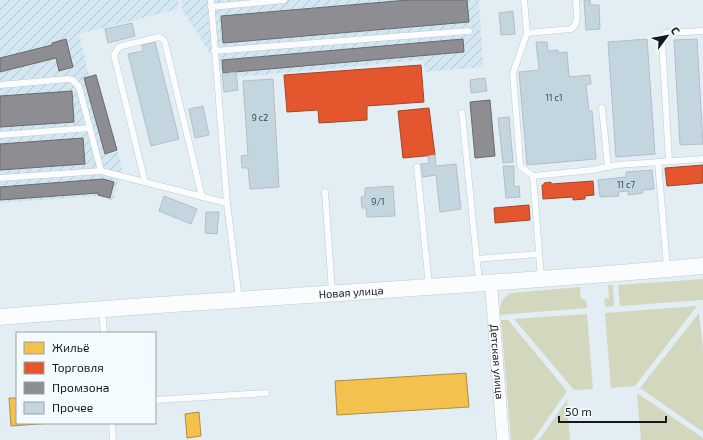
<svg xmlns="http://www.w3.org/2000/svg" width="703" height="440" viewBox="0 0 703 440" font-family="'Exo 2',sans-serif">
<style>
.industrial{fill:url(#industrial-furrows)}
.grass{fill:#d2d7bd}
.homes{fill:#f2c14e;stroke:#af8f40}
.shops{fill:#e4572e;stroke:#a54529}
.industry{fill:#8d8d92;stroke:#686a6f}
.building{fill:#c3d6e0;stroke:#b5bec2}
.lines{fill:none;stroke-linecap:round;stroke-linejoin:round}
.service-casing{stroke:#c1cacf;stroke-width:7}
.minor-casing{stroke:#c1cacf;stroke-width:13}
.tertiary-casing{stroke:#c1cacf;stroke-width:17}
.service{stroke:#fbfcfd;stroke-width:6}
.minor{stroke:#fbfcfd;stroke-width:12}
.tertiary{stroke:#fbfcfd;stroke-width:16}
.labels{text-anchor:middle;stroke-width:4;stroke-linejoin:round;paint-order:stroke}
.number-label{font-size:9px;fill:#3f494e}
.street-label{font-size:11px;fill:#131a1e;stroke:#f3fbff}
</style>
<defs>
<pattern id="industrial-furrows" width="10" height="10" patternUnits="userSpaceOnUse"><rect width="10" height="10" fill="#d2e7f2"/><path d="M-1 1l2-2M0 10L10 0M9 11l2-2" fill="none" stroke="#b3c6cf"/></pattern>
</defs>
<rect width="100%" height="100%" fill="#e3eef4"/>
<g class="industrial">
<path d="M0,0H178V9L79,34L89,75L96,73L122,167L113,201L95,196L0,203Z"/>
<path d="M181,0H479L483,67L425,72L423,60L238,77L237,72L223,73L182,10Z"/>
</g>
<g class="grass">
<path d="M703,279V300L620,306L618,285Z"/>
<path d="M608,285H613L614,306L605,307L604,299L609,298Z"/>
<path d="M580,287L581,299L586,300L587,308L500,315C500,304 501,298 511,293Z"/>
<path d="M697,306L635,386L611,388L605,313Z"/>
<path d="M699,313L703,348V432L640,388Z"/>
<path d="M587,314L593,389L574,390L514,319Z"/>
<path d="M501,320H508L567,391L533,440H511Z"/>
<path d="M637,393L703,438V440H641Z"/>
<path d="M567,400L570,440H539Z"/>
</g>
<g class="homes">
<path d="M466,373L469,407L337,415L335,381Z"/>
<path d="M9,398H17V423H52L11,426Z"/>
<path d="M199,412L201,436L187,438L185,414Z"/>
</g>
<g class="shops">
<path d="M421,65L424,102L367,106V120L319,123L318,110L287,112L284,75Z"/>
<path d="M429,108L435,155L403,158L398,111Z"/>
<path d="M703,165V183L667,186L665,168Z"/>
<path d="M593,181L594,195L585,196V199L573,200V197L543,199L542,185H544V183L551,182V184Z"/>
<path d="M529,205L530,220L495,223L494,208Z"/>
</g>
<g class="industry">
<path d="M408,0H467L469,22L223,43L221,16Z"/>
<path d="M66,39L73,67L59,71L56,58L0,72V58L52,45V43Z"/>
<path d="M463,39L464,52L223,73L222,60Z"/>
<path d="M96,75L117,150L105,154L84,78Z"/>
<path d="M72,91L74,122L0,127V96Z"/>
<path d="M490,100L495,156L475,158L470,102Z"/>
<path d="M83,138L85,164L0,170V144Z"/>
<path d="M103,179L114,182L110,198L98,195V193L0,200V187Z"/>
</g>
<g class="building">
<path d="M584,0H590V5H599L600,29L586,30Z"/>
<path d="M513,11L515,34L501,35L499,13Z"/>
<path d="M132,23L135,36L108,43L105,29Z"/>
<path d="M647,39L655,154L616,157L608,42Z"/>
<path d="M697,39L703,144L680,145L674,40Z"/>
<path d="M155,42L179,139L151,146L128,54L143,51L142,45Z"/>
<path d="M536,42H547L548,51L558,50V53L567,52L569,77L590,75L591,84L586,85L589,111H592L596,159L527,165L519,72L539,70Z"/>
<path d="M236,72L238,90L224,92L222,74Z"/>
<path d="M485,78L487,91L471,93L470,80Z"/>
<path d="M273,79L279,187L250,189L248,168H242L241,156L248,155L243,81Z"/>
<path d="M203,106L209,135L195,138L189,109Z"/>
<path d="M509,117L513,162L503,163L498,118Z"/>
<path d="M435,155L436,166L456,164L461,209L440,212L436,175L423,177L421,164L429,163L428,156Z"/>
<path d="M503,166H514V187L519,186L520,197L506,198Z"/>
<path d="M652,170L654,189L643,190V193L628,195V191L618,192L619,196L600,197L598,180L626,177V172Z"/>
<path d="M393,186L395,216L367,217L366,208H362L361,197L365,196V188Z"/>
<path d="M164,196L197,209L191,224L159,211Z"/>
<path d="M206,212H219L217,234L205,233Z"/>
</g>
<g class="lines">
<g class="service-casing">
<g id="service">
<path d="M211,0L227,203"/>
<path d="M524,0L527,33L513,73L520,163L521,167L533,176L541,278"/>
<path d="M211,7L284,0"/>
<path d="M527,33L571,29C580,23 576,10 576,0"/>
<path d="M214,51L469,31"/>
<path d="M0,85L68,79L73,80L79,87L101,171"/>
<path d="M602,108L608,167"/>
<path d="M462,113L479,282"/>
<path d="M0,135L90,128"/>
<path d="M669,161L662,41L666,33L703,31"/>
<path d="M658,162L667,268"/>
<path d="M417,167L429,286"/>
<path d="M533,176L592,170L617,165L703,159"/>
<path d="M0,178L101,171L227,203L239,299"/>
<path d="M145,182L114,55L118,48L122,46L159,37L164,40L165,43L202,197"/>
<path d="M325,192L332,292"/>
<path d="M476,259L539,254"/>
<path d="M102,311L104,333"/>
<path d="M155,400L266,393"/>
<path d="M112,423L113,440"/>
</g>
</g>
<g class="minor-casing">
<g id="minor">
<path id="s1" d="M491,283L503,440"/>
</g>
</g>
<g class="tertiary-casing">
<g id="tertiary">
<path id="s2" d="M0,317C234,298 469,287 703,266"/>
</g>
</g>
<use href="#service" class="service"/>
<use href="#minor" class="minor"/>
<use href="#tertiary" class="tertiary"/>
</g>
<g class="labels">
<g class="number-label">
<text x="554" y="101">11 с1</text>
<text x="260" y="121">9 с2</text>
<text x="626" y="188">11 с7</text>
<text x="378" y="205">9/1</text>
</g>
<g class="street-label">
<text dy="4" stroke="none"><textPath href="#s2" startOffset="352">Новая улица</textPath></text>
<text dy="4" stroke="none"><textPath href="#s1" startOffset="79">Детская улица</textPath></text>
</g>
</g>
<rect x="16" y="332" width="140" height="92" fill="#f3fbff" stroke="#99a1a5"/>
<rect x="24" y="342" width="20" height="12" fill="#f2c14e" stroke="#99a1a5"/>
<text x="52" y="352" font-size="12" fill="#131a1e">Жильё</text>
<rect x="24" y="362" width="20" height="12" fill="#e4572e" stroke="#99a1a5"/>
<text x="52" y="372" font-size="12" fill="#131a1e">Торговля</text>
<rect x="24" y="382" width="20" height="12" fill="#8d8d92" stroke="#99a1a5"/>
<text x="52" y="392" font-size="12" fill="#131a1e">Промзона</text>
<rect x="24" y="402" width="20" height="12" fill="#c3d6e0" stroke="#99a1a5"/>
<text x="52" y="412" font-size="12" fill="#131a1e">Прочее</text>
<g transform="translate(667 36) rotate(58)" stroke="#f3fbff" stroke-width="3" paint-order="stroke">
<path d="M0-3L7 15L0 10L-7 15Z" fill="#131a1e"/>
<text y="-6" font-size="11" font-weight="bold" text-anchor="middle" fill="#131a1e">С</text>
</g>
<path d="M559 416v6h107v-6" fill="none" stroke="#131a1e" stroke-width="2"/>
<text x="565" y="416" font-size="12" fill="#131a1e" stroke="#f3fbff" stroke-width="3" paint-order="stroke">50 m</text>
</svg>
